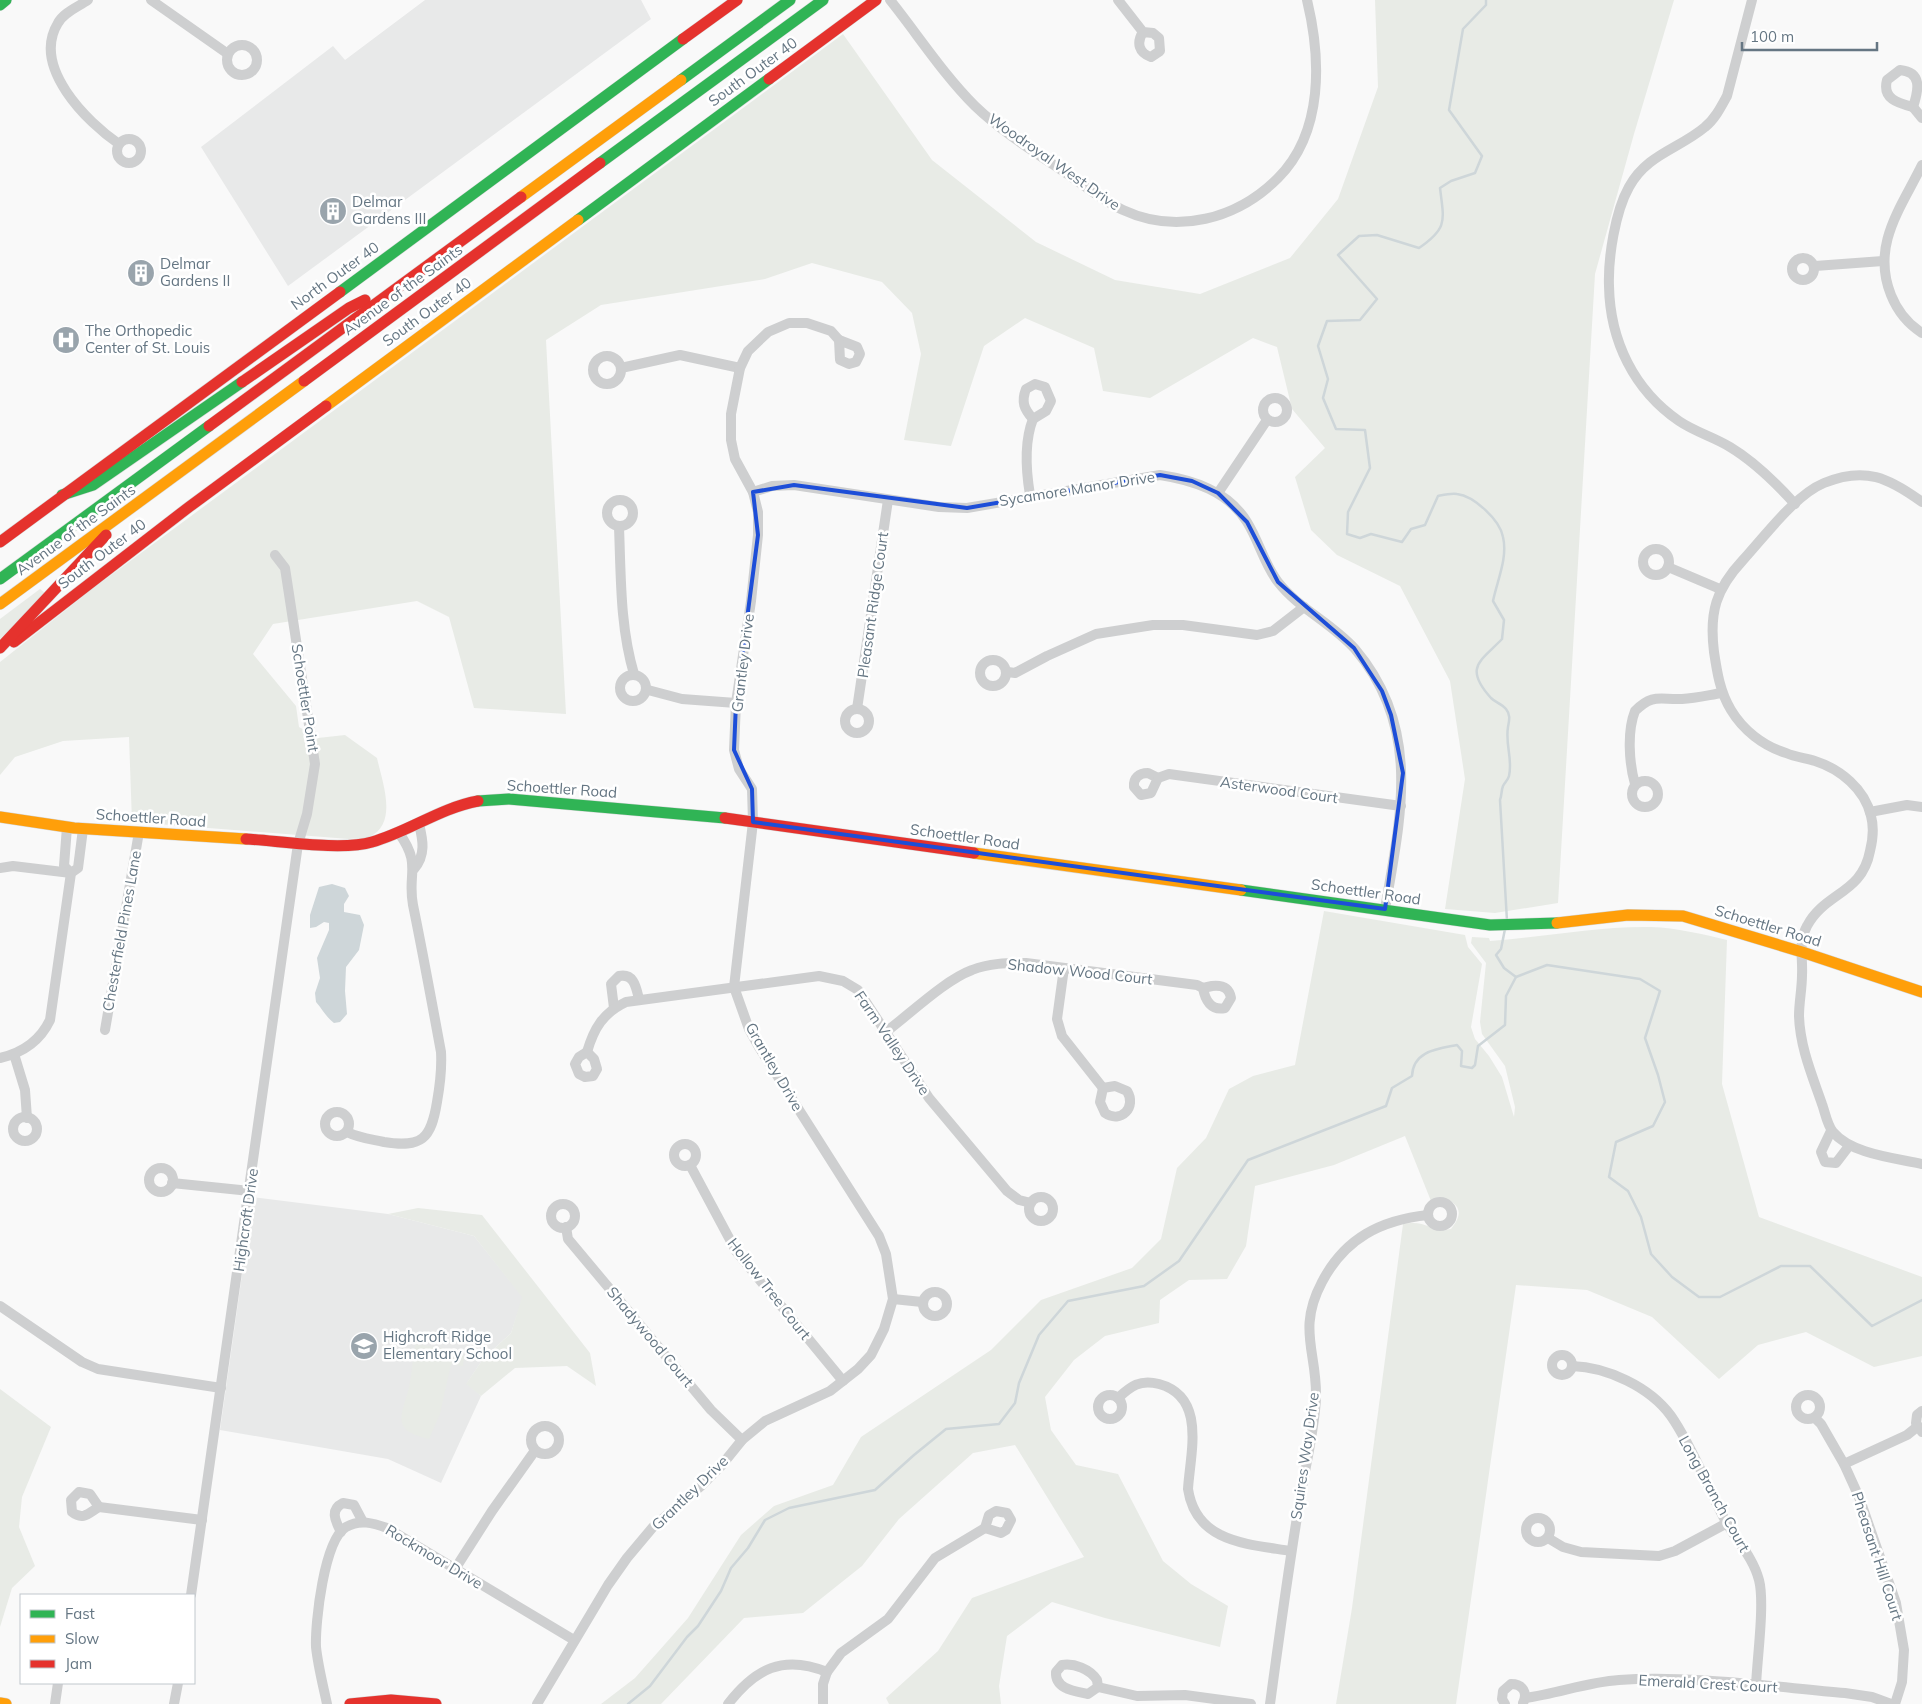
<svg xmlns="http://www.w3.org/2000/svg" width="1922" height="1704" viewBox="0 0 1922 1704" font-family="Mulish,sans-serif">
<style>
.built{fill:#e8e9e9}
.green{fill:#e8ebe6}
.water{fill:#ced6d9}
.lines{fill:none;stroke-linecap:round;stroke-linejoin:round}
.stream{stroke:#ced6d9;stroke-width:2.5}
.fast-casing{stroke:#d5d6d7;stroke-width:12}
.slow-casing{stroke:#d5d6d7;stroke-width:12}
.jam-casing{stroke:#d5d6d7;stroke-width:12}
.street{stroke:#cecfd0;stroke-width:10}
.fast{stroke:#30b455;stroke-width:11}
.slow{stroke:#ff9f0a;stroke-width:11}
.jam{stroke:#e5322d;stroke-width:11}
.marked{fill:none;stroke:#1d4ed8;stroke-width:4;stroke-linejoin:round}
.labels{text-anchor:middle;stroke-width:5;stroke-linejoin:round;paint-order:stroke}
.street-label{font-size:15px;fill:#657683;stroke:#fff}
.poi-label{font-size:15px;fill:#657683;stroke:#fff;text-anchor:start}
</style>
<rect width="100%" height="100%" fill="#f9f9f9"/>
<g class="built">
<path d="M425,0H641L651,19L288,286L201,147L333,46L345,60Z"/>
<path d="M253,1197L388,1214L474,1236L523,1297L511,1333L483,1359L467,1383L481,1396L441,1483L388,1459L220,1430Z"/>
</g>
<g class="green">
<path d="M1375,0H1674L1634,134L1595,274L1558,903L1495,913L1445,909L1465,779L1450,681L1400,586L1337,555L1311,530L1295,477L1325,448L1292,409L1277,347L1253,338L1150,398L1103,391L1094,348L1025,318L984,346L951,446L904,440L921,354L912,313L882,282L812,263L765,279L601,305L546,340L566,714L474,708L449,617L417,601L273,624L253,654L296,706L299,727L318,738L345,735L377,758C382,781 399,824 369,837C363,839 355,838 349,839L132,822L129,737L63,741L15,757L0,775V662L95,587L843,34L932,160L1036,242L1115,280L1200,294L1290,258L1338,199L1378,87Z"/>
<path d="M40,589L45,593L0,639V619Z"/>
<path d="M1324,911L1465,935L1468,947L1482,964L1471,1027L1475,1039L1489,1056L1502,1077L1514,1117L1515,1107L1505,1066L1482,1034L1480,1022L1486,963L1471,943L1472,937L1489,938L1490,941C1544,937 1598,926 1651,927C1677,928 1702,934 1727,940L1722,1084L1759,1217L1922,1277V1356L1874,1367L1806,1332L1758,1345L1719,1379L1652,1317L1587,1290L1516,1285L1456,1704H1336L1352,1608L1403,1224C1427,1219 1431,1233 1451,1229C1466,1211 1458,1201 1437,1197L1431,1201L1405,1136L1334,1165L1255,1186L1246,1246L1227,1279L1189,1280L1160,1300L1159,1323L1105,1336L1074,1360L1045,1397L1051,1430L1076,1465L1118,1474L1163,1561L1191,1584L1228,1606L1220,1647L1105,1618L1052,1602L1007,1636L999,1686L1001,1704H889L886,1698L938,1651L972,1598L1084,1557L1015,1445L973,1453L899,1519L862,1566L803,1613L744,1618L661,1704H601L635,1678L688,1618L741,1535L774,1506L833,1485L861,1437L991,1350L1041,1300L1132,1268L1161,1239L1177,1168L1206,1138L1229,1089L1253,1076L1295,1065Z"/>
<path d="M418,1208L482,1215L590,1353L596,1386L567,1366L515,1368L481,1396L466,1384L483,1359L511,1333L522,1297L474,1236L388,1214Z"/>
<path d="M415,1344L453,1350V1354L464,1356L463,1366L451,1364L440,1414L429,1439C390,1430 402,1416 409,1387C412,1373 413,1358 415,1344Z"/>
<path d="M0,1389L51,1427L22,1497L19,1527L35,1566L12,1588L0,1627Z"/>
</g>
<path class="water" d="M332,884L345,888L349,896L344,904V912L360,915L364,925L359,950L346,967L345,991L347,1014L340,1022L334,1023C326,1017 323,1010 316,1002L315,993L320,978L317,958L329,930V923L324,922L316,927L310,928V915L319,887Z"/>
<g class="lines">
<g class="stream">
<path d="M1486,0V5L1463,29L1449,110L1482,156L1475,173L1451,181L1440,188C1444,221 1448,228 1419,248L1377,235L1359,236L1338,255L1377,299L1360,320L1327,321L1318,346L1328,379L1323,398L1336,429L1365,430L1370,468L1348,512L1347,534L1360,538L1371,534L1402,542L1411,529L1425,525L1438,496C1443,495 1451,493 1457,494C1474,496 1500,520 1503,537C1508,558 1497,581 1493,601L1504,620L1502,639C1481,661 1463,667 1491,698C1495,702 1502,704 1506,709C1511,715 1509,721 1508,727C1505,745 1513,759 1509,776C1508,780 1505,782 1503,786C1501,791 1502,795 1500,800L1507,921"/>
<path d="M1505,929L1501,949L1496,955L1504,968L1516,977L1547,965L1640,979L1660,991L1645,1038L1658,1075L1665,1102L1653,1126L1616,1142L1609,1177L1628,1191L1641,1217L1651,1254L1672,1277L1699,1297H1720L1781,1266H1810L1872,1326L1922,1300"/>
<path d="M628,1704L650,1686L687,1637L698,1626L721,1591L731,1568L748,1548L765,1520L789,1508L875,1490L914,1455L946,1429L999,1424L1015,1403L1019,1383L1039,1335L1068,1301L1144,1286L1179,1261L1248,1160L1386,1106L1392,1088L1412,1076C1413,1051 1437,1049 1457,1045L1462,1051L1461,1066L1472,1068L1475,1065L1478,1046L1505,1025L1506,996L1516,977"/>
</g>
<g class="fast-casing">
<g id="fast">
<path d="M0,5L6,0"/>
<path d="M681,80L790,0"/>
<path d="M600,163L823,0"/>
<path d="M578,220L769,79"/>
<path d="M340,292L683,39"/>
<path d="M62,495L93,485L242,382"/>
<path d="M0,579L209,426"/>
<path d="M478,801L509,799L725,818"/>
<path d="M1241,890L1490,925L1557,923"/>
</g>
</g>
<g class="slow-casing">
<g id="slow">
<path d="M521,197L681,80"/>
<path d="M326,406L578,220"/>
<path d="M0,604L304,381"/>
<path d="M0,817L74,828L246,839"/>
<path d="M974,853L1241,890"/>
<path d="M1557,923L1628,915L1683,916L1802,952L1922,992"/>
<path d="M0,1703L6,1704"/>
</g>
</g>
<g class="jam-casing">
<g id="jam">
<path d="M683,39L737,0"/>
<path d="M769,79L876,0"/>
<path d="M304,381L600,163"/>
<path d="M242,382L349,308L365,300"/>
<path d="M209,426L521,197"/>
<path d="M0,542L340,292"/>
<path d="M14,642L189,507L326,406"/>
<path d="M0,648L106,535"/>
<path d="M725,818L974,853"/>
<path d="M246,839C280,841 342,851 372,842C408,832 440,808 478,801"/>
<path d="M350,1704L391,1700L436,1704"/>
</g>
</g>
<g class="street">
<path d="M88,0C78,7 64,12 58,23C31,67 87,122 119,144"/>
<path d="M151,0L228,54"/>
<path d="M890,0C918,35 943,74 975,106C1001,131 1033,151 1063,171C1083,184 1101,200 1123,210C1177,235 1237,219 1278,178C1324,132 1321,58 1307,0"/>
<path d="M1118,0L1143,32L1153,33L1159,38L1160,51L1151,57C1139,53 1136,43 1143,32"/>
<path d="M1752,0L1727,96C1721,107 1715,119 1705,127C1679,149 1647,154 1629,187C1615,212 1608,258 1609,286C1610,341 1634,390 1679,421C1695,432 1714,437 1730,447C1755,462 1776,483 1795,504"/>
<circle cx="242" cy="60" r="15"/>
<path d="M1900,70C1922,72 1919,89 1913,107C1898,103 1882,99 1887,80Z"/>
<path d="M1913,107L1922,118"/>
<circle cx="129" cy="151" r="12"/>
<path d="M1922,165C1901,208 1871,245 1891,295C1897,310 1908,324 1922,333"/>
<circle cx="1803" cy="269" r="11"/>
<path d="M1815,266L1883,261"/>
<path d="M839,340L857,347L860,354L856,362L849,364L840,360Z"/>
<circle cx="607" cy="370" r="14"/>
<path d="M621,368L680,355L740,368"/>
<path d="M1035,384L1045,387L1051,401L1046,411L1033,419C1024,409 1021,402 1026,389Z"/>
<circle cx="1275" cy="410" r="12"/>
<path d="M753,492L772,486L794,485L939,507L967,508L1160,475C1193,480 1228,491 1247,522C1259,541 1264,564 1278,582C1299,609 1332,623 1355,649C1422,728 1401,816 1385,909"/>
<path d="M1218,493L1267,420"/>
<path d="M1030,495C1026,471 1024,442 1033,419"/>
<circle cx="620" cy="513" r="13"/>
<path d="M1922,502C1889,478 1865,466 1824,483C1795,495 1765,536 1743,560C1716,589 1709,612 1714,652C1717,672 1720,692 1731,710C1743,730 1763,746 1786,753C1795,757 1805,758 1815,761C1840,769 1865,789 1871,816C1874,827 1873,839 1870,851C1862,894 1825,892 1807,926C1798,942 1803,958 1802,975C1802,989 1799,1002 1799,1016C1800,1047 1812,1075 1822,1104C1825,1112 1827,1125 1833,1132C1851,1154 1895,1158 1922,1164"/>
<path d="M619,527C621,577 620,627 634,674"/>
<circle cx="1656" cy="562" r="13"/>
<path d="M1668,567L1720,589"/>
<circle cx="993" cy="673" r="13"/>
<path d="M1008,672L1015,673L1047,656L1096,634L1153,625H1183L1257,635L1273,631L1304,607"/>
<circle cx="633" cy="688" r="13"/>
<path d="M648,690L682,699L736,703"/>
<path d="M857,709L888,500"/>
<circle cx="857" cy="721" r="12"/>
<path d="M1148,773L1158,778L1151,793L1141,795L1134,787C1133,778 1139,773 1148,773Z"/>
<path d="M1158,778L1169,774L1401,806"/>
<circle cx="1645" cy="794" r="13"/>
<path d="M1635,784C1629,763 1627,731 1635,711C1653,693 1660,700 1682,699C1696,698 1709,695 1722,693"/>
<path d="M1870,812L1907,805L1922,807"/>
<path d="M67,827L64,866L71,873"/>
<path d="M0,868L13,866L71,873"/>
<path d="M414,869C426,855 423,840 419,824"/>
<path d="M1064,968L1057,1019L1062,1036L1103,1088"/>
<path d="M1212,986C1222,985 1229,987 1231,998L1225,1008C1211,1011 1205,1000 1203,988Z"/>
<path d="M614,1008L611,984L619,976C634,973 636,987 639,999"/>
<path d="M105,1030L139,832"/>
<path d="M887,1031C911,1013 945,980 972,970C989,963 1007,963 1026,963L1197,985L1203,988"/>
<path d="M587,1052C594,1028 603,1013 626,1002L819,976L843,981L858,990L929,1098L1007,1191L1019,1200L1031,1203"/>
<path d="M587,1052L594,1059L597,1069L593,1076L585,1077L579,1074L575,1064L579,1057Z"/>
<path d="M14,1054L25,1090L27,1118"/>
<path d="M0,1058C22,1053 40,1041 50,1020L71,873L78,868L83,829"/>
<path d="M1115,1086L1127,1091C1137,1107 1121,1124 1105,1113L1100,1102L1103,1088Z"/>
<circle cx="337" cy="1124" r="12"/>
<circle cx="25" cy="1129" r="12"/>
<path d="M1831,1131L1821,1152L1825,1162L1836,1163L1849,1146"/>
<path d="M347,1132C359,1138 370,1139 384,1142C422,1148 431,1139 437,1102C440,1085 442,1069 441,1052C432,1003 423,954 413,905C407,874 422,865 399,833"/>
<circle cx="685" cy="1155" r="11"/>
<path d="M690,1165L736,1251L843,1381"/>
<circle cx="161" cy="1180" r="12"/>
<path d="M172,1183L250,1191"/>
<circle cx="1041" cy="1209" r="12"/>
<circle cx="1440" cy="1214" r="12"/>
<circle cx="563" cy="1216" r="12"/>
<path d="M566,1227L568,1239L711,1410L742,1440"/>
<circle cx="935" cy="1304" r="12"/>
<path d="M893,1299L922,1302"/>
<path d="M0,1306L82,1362L98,1369L221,1388"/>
<circle cx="1562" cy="1365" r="10"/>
<path d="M1572,1366C1607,1367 1650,1387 1671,1416C1692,1446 1708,1488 1725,1520C1736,1540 1753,1557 1759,1580C1765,1603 1757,1659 1756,1686"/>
<circle cx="1808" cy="1407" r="12"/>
<circle cx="1110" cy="1407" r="12"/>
<path d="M1118,1398C1131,1386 1140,1379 1159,1384C1207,1397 1190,1454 1188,1489C1196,1543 1248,1544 1291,1551"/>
<path d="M1922,1411L1917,1415L1916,1423L1922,1432"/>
<path d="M1815,1418L1821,1424L1844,1464L1859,1497L1896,1603L1904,1650L1902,1682L1895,1704"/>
<circle cx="545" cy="1440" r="14"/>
<path d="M1844,1464L1907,1435L1917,1427"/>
<path d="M79,1492L90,1494L99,1507C89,1513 83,1521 72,1512L71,1500Z"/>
<path d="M99,1507L202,1520"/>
<path d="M996,1511L1007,1513L1011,1520L1006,1530L1001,1533L985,1528L989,1515Z"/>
<circle cx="1538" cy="1530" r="12"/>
<path d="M341,1532C336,1522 329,1510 343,1503L354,1505L363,1522"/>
<path d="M1548,1538L1563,1547L1581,1552L1659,1556L1675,1551L1727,1523"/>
<path d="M455,1569L492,1511L534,1452"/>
<path d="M191,1595L298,844L307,814L315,764L285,568L275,555"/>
<path d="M1062,1665C1074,1663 1090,1669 1097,1680L1098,1687L1088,1694C1074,1691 1055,1689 1056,1672Z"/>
<path d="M1098,1687L1137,1696L1185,1695L1251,1704"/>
<path d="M1525,1698C1557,1694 1587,1682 1619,1680C1690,1675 1774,1687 1845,1693L1872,1697L1891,1704"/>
<path d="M55,1704L58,1683"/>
<path d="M174,1704L178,1683"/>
<path d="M327,1704C323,1685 318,1666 316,1647C315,1623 324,1540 346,1527C360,1519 373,1523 387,1528L574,1640"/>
<path d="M537,1704L608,1585L627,1558L653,1527L701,1486L721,1466L742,1440L765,1421L830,1391L858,1369L871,1355L884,1329L893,1299L886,1254L879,1236L759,1047L749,1029L734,987L753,822L752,789L739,769L734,750L736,703L751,601L758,535V512L753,492L735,459L731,440V414L740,368L748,351L768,332L789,323H807L831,331L839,340"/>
<path d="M728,1704C755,1669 783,1654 827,1672"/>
<path d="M823,1704V1684L827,1672L841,1653L888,1619L935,1558L985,1528"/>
<path d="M1270,1704C1279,1638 1288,1571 1299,1505C1304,1472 1315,1429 1316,1397C1317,1352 1297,1329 1322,1282C1345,1238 1381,1220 1428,1215"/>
<path d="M1505,1704L1502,1699L1503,1691L1511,1684C1523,1684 1528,1693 1523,1703"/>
</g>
<use href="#fast" class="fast"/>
<use href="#slow" class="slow"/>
<use href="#jam" class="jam"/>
</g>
<path class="marked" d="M1160,475L1192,481L1218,493L1247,522L1278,582L1354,648L1382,691L1391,715L1403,773L1385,909L753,822L752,789L734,750L736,703L758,535L753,492L794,485L967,508Z"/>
<defs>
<g id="building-disc" transform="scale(1.4375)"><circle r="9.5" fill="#99a4ac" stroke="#fff"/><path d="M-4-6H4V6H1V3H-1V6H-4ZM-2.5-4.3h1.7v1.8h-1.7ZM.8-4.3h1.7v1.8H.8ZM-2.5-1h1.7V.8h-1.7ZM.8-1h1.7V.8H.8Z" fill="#fff"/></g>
<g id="hospital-disc" transform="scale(1.4375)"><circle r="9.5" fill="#99a4ac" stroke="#fff"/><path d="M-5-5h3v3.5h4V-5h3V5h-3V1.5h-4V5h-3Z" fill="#fff"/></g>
<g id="school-disc" transform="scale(1.4375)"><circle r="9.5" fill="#99a4ac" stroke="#fff"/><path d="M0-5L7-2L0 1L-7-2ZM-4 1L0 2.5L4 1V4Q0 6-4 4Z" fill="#fff"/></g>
</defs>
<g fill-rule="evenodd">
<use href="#building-disc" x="333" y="211"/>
<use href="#building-disc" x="141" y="273"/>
<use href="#hospital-disc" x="66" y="340"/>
<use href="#school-disc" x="364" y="1346"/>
</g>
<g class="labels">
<g class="street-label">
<text transform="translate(753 72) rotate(-36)" y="5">South Outer 40</text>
<text transform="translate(1054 162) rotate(35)" y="5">Woodroyal West Drive</text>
<text transform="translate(335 276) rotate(-36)" y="5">North Outer 40</text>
<text transform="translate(403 290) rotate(-36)" y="5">Avenue of the Saints</text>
<text transform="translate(427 312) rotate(-36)" y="5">South Outer 40</text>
<text transform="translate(1077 489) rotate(-9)" y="5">Sycamore Manor Drive</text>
<text transform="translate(76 530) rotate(-36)" y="5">Avenue of the Saints</text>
<text transform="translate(102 554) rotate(-37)" y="5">South Outer 40</text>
<text transform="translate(873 605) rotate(-82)" y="5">Pleasant Ridge Court</text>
<text transform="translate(743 663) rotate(-83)" y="5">Grantley Drive</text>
<text transform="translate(305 698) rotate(81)" y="5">Schoettler Point</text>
<text transform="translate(562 789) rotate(4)" y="5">Schoettler Road</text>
<text transform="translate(1279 790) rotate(8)" y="5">Asterwood Court</text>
<text transform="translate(151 818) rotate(4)" y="5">Schoettler Road</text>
<text transform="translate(965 837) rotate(8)" y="5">Schoettler Road</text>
<text transform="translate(1366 892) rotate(8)" y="5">Schoettler Road</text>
<text transform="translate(1768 926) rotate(17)" y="5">Schoettler Road</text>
<text transform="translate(122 931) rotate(-80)" y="5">Chesterfield Pines Lane</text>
<text transform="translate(1080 972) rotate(6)" y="5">Shadow Wood Court</text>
<text transform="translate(892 1043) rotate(56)" y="5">Farm Valley Drive</text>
<text transform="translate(774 1067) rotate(60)" y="5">Grantley Drive</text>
<text transform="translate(246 1220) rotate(-82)" y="5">Highcroft Drive</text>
<text transform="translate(769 1289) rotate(52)" y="5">Hollow Tree Court</text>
<text transform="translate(650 1337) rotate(50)" y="5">Shadywood Court</text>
<text transform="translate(1305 1456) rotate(-82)" y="5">Squires Way Drive</text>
<text transform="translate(690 1493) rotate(-44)" y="5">Grantley Drive</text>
<text transform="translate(1714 1494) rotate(61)" y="5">Long Branch Court</text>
<text transform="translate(1877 1556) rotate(72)" y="5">Pheasant Hill Court</text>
<text transform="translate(434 1557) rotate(31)" y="5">Rockmoor Drive</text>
<text transform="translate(1708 1684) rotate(3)" y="5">Emerald Crest Court</text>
</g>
<g class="poi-label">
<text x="352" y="207">Delmar<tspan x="352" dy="17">Gardens III</tspan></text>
<text x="160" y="269">Delmar<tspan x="160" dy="17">Gardens II</tspan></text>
<text x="85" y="336">The Orthopedic<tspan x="85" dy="17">Center of St. Louis</tspan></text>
<text x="383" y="1342">Highcroft Ridge<tspan x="383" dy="17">Elementary School</tspan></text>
</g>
</g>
<rect x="20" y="1594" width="175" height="90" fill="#ffffff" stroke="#c1c8cd"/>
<rect x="30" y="1610" width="25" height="8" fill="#30b455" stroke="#c1c8cd"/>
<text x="65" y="1619" font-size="15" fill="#657683">Fast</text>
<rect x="30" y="1635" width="25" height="8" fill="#ff9f0a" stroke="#c1c8cd"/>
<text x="65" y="1644" font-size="15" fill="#657683">Slow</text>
<rect x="30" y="1660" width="25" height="8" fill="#e5322d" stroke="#c1c8cd"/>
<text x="65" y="1669" font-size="15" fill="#657683">Jam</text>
<path d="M1742 42v8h135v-8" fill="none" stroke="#657683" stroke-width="2.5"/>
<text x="1750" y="42" font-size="15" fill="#657683" stroke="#ffffff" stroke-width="4" paint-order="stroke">100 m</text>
</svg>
